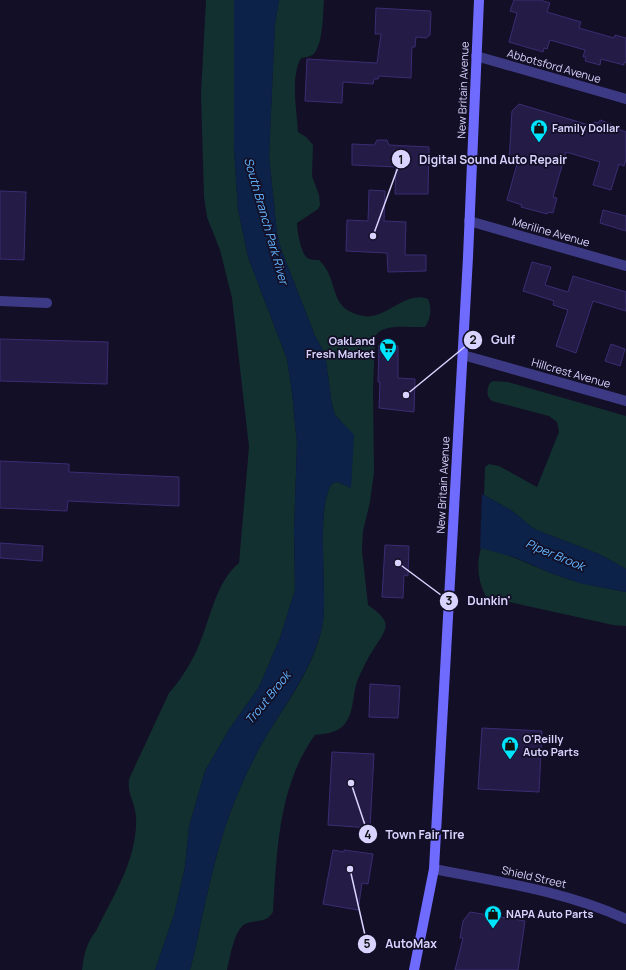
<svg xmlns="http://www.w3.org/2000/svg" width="626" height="970" viewBox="0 0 626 970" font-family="Manrope,sans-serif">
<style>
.green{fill:#12302f}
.water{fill:#0c2248}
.building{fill:#241b47;stroke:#3b2d73}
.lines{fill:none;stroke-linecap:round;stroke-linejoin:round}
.minor{stroke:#3d3a85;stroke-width:10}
.secondary{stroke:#6f6bff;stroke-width:10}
.labels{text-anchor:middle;stroke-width:3.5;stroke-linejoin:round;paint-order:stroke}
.street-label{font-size:11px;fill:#d9d4ff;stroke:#130f26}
.poi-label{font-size:11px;font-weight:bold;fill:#d9d4ff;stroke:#130f26;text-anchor:start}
.water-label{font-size:12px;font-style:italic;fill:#62b6ff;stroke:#130f26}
.leader{fill:none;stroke:#d9d4ff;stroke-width:1.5}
.callout-dot{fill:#d9d4ff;stroke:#130f26;stroke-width:1.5}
.mark-label{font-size:12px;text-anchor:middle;font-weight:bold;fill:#111}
.callout-label{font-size:12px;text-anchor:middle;font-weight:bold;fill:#d9d4ff;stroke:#130f26;stroke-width:3.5;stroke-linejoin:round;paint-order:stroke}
</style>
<rect width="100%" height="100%" fill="#130f26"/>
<g class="green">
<path d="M206,0H234V149L238,209L248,257L287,359L292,392L297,444L294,530L295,590L280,638L259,687L230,728L205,771L189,827L185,867L174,915L155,970H82C84,955 86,943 96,931C113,896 138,858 136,817C135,802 127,794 129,779L169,693C180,681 189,666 196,652C209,625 215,582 239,563L249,447L232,298L220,250L207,217L204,197L201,94Z"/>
<path d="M279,0H324C323,13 323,42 315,52C312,57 306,57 301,58C290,78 297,110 298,132L306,137L313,145L312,176L319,195L320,205L318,209L297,223C297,230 301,256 309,259C312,260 316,260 319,260C341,281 326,309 364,316C386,320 405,290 428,299C432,309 431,318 425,327C411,328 381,322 375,337L373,390L374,472L370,502L363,531L362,551L368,605C373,609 383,615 385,622C388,630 379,640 375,647C368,657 363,668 358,679C352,693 355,714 343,726C336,733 324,734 315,735C278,786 277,852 273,912C266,924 255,919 245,924C234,930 230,958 227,970H190C195,953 198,935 202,917C211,877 220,836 236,798C246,773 260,745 275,722C295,691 313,665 322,628C329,597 314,503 333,483L338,482L351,488L341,421L335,415L332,405L325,354L315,336L281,249L277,233L269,156L275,24Z"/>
<path d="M493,381L508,382L626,416V569L599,554L534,529L511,510L484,495L485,467L489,464L499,466L537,487L559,432L557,422L549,416L492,401C486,396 487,391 489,384Z"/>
<path d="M481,548C506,552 527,564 551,573C575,583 600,587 626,592V626L613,625L486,597C478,581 476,565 481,548Z"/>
</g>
<g class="water">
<path d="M234,0H279L275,24L269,156L277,233L281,249L315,336L325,354L332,405L335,415L354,435L351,488L338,482L333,483C314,502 329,597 322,628C312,666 295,690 275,722C260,745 246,773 236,798C220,836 211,877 202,917C198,935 195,953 190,970H155L174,915L185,867L189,827L205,771L230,728L259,687L280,638L295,590L294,530L297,444L292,392L287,359L248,257L238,209L234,149Z"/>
<path d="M482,494L511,510L534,529L599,554L626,569V592L579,583L551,573L514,557L480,548Z"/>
</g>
<g class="building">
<path d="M514,0H540L550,3L547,12L581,22L579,28L614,38L615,35L626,38V63L624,62V65L601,59L600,65L585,61L586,57H583L585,50L550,40L547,49L544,48L543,52L509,42L517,13L510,11Z"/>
<path d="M376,8L430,11L431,13L430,35L426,38L416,37L415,47H412L411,78L379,76L378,79H374L373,84L343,82L342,103L305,101L307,59L377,63L381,34H375Z"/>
<path d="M519,104L592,126L594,122L598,123L600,120L611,124L610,126L626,132V159L624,166L619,164L611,190L593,185L600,162L566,152L553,197L557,198L553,213L548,212L547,214L521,207L522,205L507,200L517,164L509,162L512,111Z"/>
<path d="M377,140H387L389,145L429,147L428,194H395L396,167L352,165V144L374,145Z"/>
<path d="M369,190L385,191L384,221L406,222L405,255H426V271L388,272L387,253L346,251L347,220L368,221Z"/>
<path d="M0,191L26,192L24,260L0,259Z"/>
<path d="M603,210L626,216V231L600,223Z"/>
<path d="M532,262L551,267L545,285L568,292L573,276L626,292V311L593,301L576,353L556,346L568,310L553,305L554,301L523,291Z"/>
<path d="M0,339L108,342L107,384L0,381Z"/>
<path d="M611,344L625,349L620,366L605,361Z"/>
<path d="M379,345L398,346V378L415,379L414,412L379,408L380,382H378Z"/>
<path d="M0,461L69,464V472L179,477V506L68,501L67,511L0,508Z"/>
<path d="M0,543L43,546L42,561L0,558Z"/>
<path d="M385,545L409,546L408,576L404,575L403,598L382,597Z"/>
<path d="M370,684L400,686L398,718L369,717Z"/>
<path d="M482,728L542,731L539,792L478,789Z"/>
<path d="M332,752L374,754L370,828L328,825Z"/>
<path d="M333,850L344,852V850L373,854L368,884L362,883L358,910L323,904Z"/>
<path d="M470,912L525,921L518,970H455L463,938H460L463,921Z"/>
</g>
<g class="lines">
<g class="minor">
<path d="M476,56L626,99"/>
<path d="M469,221L626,266"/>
<path d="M0,301L47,303"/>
<path d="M463,355L626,401"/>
<path d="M434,869C499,882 565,891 626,919"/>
</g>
<path class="secondary" d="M414,970L434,869L468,257L479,0"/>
</g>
<defs>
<g id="shop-pin" transform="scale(0.9)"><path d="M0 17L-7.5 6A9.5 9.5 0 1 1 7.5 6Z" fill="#00e5ff" stroke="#130f26"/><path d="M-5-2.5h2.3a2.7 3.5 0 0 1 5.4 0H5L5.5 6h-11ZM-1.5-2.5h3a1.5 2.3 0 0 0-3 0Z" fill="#111"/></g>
<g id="supermarket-pin" transform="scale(0.9)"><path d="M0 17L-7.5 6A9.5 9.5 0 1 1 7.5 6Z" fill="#00e5ff" stroke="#130f26"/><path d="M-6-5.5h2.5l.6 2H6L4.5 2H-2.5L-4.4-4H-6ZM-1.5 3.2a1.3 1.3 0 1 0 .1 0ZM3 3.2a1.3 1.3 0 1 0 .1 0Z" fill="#111"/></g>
</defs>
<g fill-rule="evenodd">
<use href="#shop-pin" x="539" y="128"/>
<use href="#supermarket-pin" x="388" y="347"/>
<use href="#shop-pin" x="510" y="745"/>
<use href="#shop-pin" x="493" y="914"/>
</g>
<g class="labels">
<g class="street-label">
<text transform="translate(554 66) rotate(16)" y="4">Abbotsford Avenue</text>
<text transform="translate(463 90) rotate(-88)" y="4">New Britain Avenue</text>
<text transform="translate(551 232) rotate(16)" y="4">Meriline Avenue</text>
<text transform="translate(571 373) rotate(16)" y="4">Hillcrest Avenue</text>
<text transform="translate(443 485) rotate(-87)" y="4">New Britain Avenue</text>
<text transform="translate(534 877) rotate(13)" y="4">Shield Street</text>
</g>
<g class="poi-label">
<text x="552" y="132">Family Dollar</text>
<text x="375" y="345" text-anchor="end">OakLand<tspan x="375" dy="13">Fresh Market</tspan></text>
<text x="523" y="743">O'Reilly<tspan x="523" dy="13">Auto Parts</tspan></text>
<text x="506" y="918">NAPA Auto Parts</text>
</g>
<g class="water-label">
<text transform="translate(266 221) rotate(74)" y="4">South Branch Park River</text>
<text transform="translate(555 555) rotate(23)" y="4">Piper Brook</text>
<text transform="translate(268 698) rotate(-51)" y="4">Trout Brook</text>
</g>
</g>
<path class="leader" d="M373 236L401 159M406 395L473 340M398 563L449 601M351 783L368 834M350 869L367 944"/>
<g class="callout-dot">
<circle cx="373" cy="236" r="4"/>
<circle cx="406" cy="395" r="4"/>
<circle cx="398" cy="563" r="4"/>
<circle cx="351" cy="783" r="4"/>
<circle cx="350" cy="869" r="4"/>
<circle cx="401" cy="159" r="10"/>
<circle cx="473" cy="340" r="10"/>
<circle cx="449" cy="601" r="10"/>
<circle cx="368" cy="834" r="10"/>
<circle cx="367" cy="944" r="10"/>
</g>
<g class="mark-label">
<text x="401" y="164">1</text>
<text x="473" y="344">2</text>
<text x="449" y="605">3</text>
<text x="368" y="839">4</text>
<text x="367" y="948">5</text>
</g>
<g class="callout-label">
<text x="493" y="164">Digital Sound Auto Repair</text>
<text x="503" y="344">Gulf</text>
<text x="489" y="605">Dunkin'</text>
<text x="425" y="839">Town Fair Tire</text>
<text x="411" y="948">AutoMax</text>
</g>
</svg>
